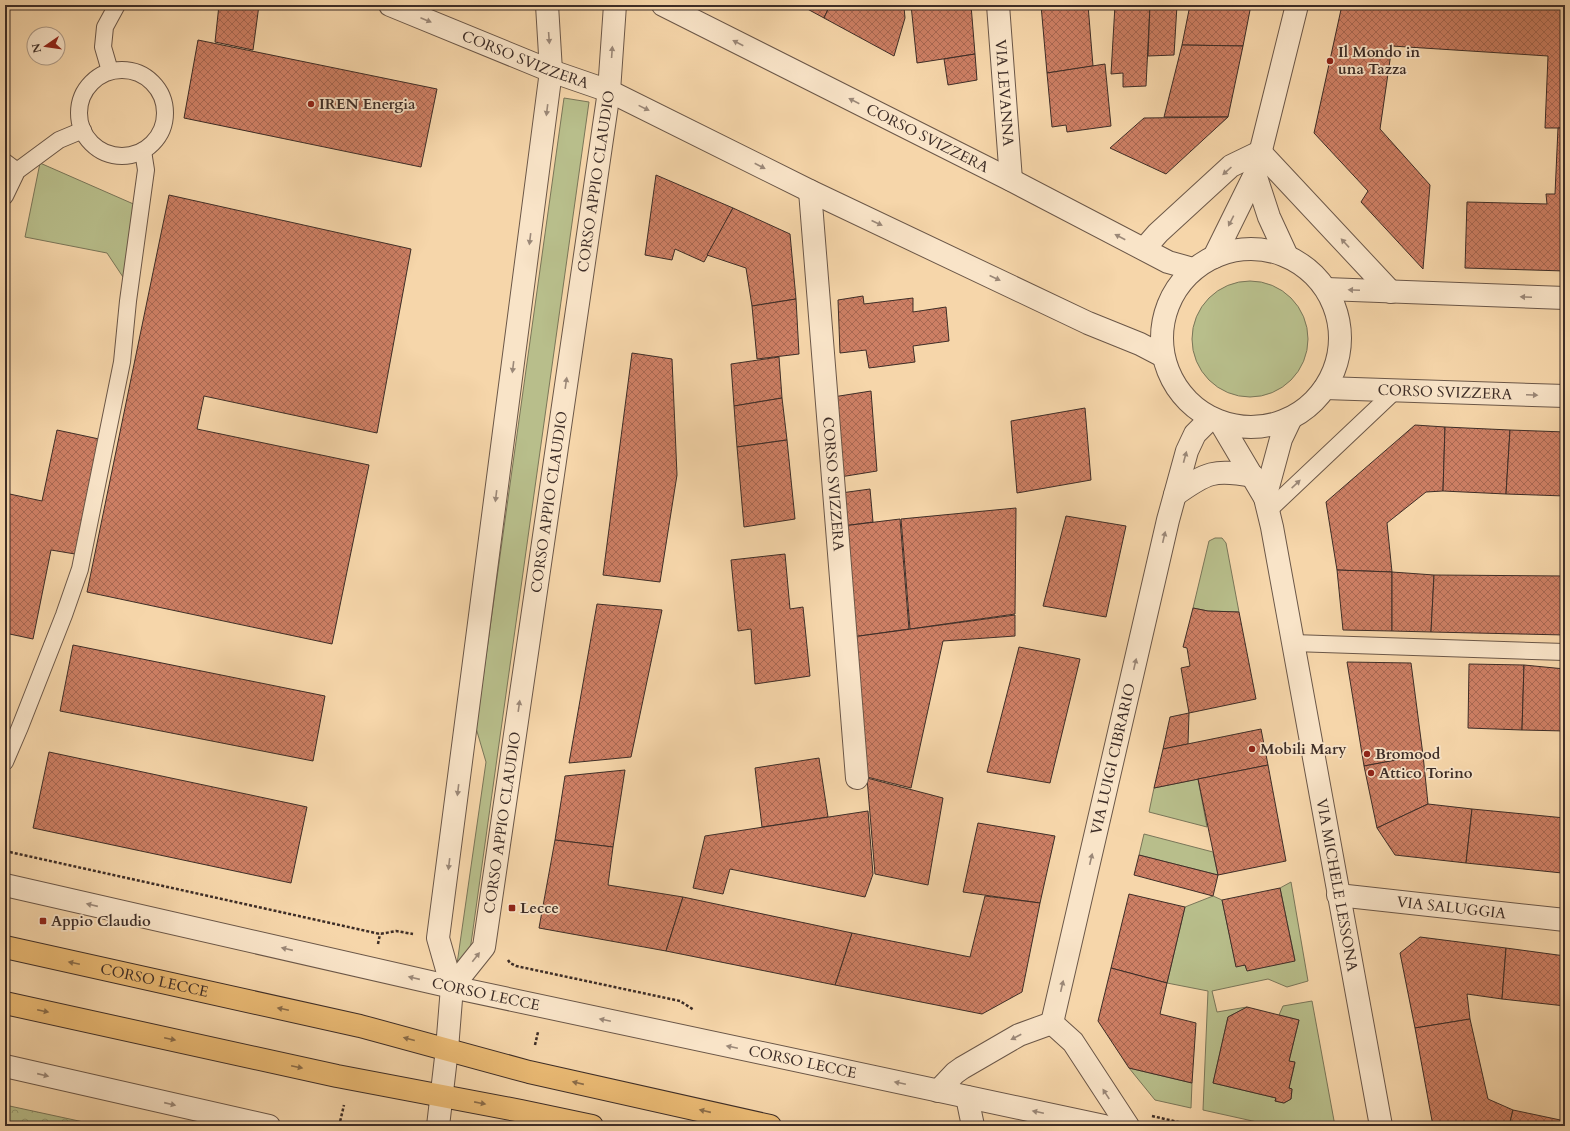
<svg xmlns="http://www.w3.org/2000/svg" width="1570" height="1131" viewBox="0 0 1570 1131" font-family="Cardo,serif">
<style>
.green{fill:#b8be8b;stroke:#7a7659}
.park{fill:url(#park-crowns);stroke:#7a7659}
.building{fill:url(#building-cross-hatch);stroke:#3d2d27}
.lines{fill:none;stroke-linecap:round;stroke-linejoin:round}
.service-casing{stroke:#6b5748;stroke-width:18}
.minor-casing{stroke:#6b5748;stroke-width:24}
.tertiary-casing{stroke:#6b5748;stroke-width:24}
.primary-casing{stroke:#3d2d27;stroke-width:24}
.path{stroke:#3d2d27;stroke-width:2.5;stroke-dasharray:3 2;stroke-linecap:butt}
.service{stroke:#f9e4c8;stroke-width:16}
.minor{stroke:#f9e4c8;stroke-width:22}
.tertiary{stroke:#f9e4c8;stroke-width:22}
.primary{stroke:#ebbb75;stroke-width:22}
.oneway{fill:#9b8878}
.oneway2{fill:#8b6d4a}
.poi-dot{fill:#8f2418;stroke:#f9e4c8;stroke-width:1.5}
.labels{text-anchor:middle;stroke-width:3.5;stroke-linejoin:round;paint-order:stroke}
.poi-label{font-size:15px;font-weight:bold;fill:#3d2d27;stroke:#f9e4c8;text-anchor:start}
.street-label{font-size:15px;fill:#3d2d27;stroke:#f9e4c8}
</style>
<defs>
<pattern id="park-crowns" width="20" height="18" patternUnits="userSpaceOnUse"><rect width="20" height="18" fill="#b8be8b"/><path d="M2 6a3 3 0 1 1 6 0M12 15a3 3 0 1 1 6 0" fill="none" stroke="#979b72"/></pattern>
<pattern id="building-cross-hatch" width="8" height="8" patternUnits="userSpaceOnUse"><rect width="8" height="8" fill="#cd7f64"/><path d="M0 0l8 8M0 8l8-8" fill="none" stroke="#a86852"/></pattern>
</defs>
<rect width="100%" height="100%" fill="#f6d6aa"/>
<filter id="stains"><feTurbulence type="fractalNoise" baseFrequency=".005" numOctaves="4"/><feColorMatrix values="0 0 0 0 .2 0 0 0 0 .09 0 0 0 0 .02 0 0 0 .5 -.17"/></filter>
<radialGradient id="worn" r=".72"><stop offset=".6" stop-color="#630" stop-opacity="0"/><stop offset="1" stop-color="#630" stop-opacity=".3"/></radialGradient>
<g class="green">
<path d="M564,98L589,102L468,965L457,964L486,762L476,728Z"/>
<path d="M40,163L138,206L123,277L107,253L25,237Z"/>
<circle cx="1250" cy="339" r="58"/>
<path d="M1215,538H1222L1226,543L1239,612L1208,611L1193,608L1209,541Z"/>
<path d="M1198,779L1207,827L1149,812L1154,788Z"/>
<path d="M1144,834L1213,852L1218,875L1139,855Z"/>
<path d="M1291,882L1308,981L1287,987L1268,979L1212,991L1217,1012L1247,1007L1228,1017L1213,1083L1276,1098L1275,1101L1284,1103L1291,1099L1292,1089L1289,1088L1295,1063L1289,1061L1299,1020L1279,1015L1283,1006L1312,1001L1335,1126H1275L1203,1110L1208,991L1167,983L1185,907L1213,896L1222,900L1236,966L1245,965L1247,970L1295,960L1280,888Z"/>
<path d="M1129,1068L1192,1083L1191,1108L1155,1100Z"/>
</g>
<path class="park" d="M5,1105L102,1126H5Z"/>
<g class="building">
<path d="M219,5H259L253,50L215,42Z"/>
<path d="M800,5H830L824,18Z"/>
<path d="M830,5H899L904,7L905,18L894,56L824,18Z"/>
<path d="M911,5H971L975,54L917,63Z"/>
<path d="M1041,5H1088L1093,66L1047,73Z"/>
<path d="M1115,5H1150L1146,86L1123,87V73L1111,74Z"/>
<path d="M1150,5H1177L1174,55L1148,56Z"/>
<path d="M1190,5H1251L1243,46L1182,45Z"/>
<path d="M1342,5H1565V128H1545L1548,56L1392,46L1380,129L1430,185L1423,269L1361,202L1368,191L1314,133Z"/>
<path d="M198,40L437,89L421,167L184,118Z"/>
<path d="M1182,45L1243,46L1228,117H1164Z"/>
<path d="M975,54L977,80L948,85L944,59Z"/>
<path d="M1105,64L1111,126L1067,132L1066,125L1052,127L1047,73Z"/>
<path d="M1228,117L1166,174L1110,148L1144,118Z"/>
<path d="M1558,128H1565V271L1465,268L1467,202L1547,204L1546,194H1555Z"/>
<path d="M656,175L733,208L704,262L675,249L672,260L645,255Z"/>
<path d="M169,195L411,249L377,433L204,396L197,429L369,465L332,644L87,592Z"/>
<path d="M733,208L790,234L796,299L752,306L746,268L707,255Z"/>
<path d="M863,296L864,304L913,298V312L946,307L949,341L913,346L915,362L869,368L866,350L840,353L838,300Z"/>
<path d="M796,299L799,354L757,359L752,306Z"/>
<path d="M632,353L672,359L677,475L660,582L603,575Z"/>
<path d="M779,357L782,398L734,406L731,364Z"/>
<path d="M871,391L877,471L840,477L833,397Z"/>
<path d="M782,398L787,440L737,447L734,406Z"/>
<path d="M1085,408L1091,480L1017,493L1011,421Z"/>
<path d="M1415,425L1445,427L1443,491L1426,492L1387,523L1392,572L1337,570L1326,502Z"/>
<path d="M1445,427L1510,430L1506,494L1443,491Z"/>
<path d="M57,430L99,439L75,554L51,550L33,639L5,633V493L42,501Z"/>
<path d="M1510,430L1565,432V496L1506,494Z"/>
<path d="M787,440L795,519L744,527L737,447Z"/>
<path d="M870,489L873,522L843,526L841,493Z"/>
<path d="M1016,508L1015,614L910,629L901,519Z"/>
<path d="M1066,516L1126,526L1106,617L1043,606Z"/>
<path d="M900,519L909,629L852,637L843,526Z"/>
<path d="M785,554L790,609L803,607L810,676L755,684L751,629L738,631L731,560Z"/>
<path d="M1337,570L1392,572V631L1343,630Z"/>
<path d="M1392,572L1434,575L1431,632L1392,631Z"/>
<path d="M1434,575L1565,576V635L1431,632Z"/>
<path d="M597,604L662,610L631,757L569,763Z"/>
<path d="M1193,608L1208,611L1239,612L1256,699L1189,713L1181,668L1190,666L1187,648L1183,647Z"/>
<path d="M1015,615V636L943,641L911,788L867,777L852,637Z"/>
<path d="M73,645L325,696L313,761L60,711Z"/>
<path d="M1019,647L1080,659L1050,783L987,772Z"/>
<path d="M1347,662L1411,663L1423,755L1364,766Z"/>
<path d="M1469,664L1524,665L1522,730L1468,728Z"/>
<path d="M1524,665L1565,669V731L1522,730Z"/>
<path d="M1189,713L1188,744L1163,749L1170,717Z"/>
<path d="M1261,729L1268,765L1154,788L1163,749Z"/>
<path d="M49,752L307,807L291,883L33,828Z"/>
<path d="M1423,755L1428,804L1377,828L1364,766Z"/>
<path d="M819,758L828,817L762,827L755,768Z"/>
<path d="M1268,765L1286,861L1218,875L1198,779Z"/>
<path d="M625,770L613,847L555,840L565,776Z"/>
<path d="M867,778L943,798L928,885L875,874Z"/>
<path d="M1428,804L1472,809L1466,863L1395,855L1377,828Z"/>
<path d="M1472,809L1565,818V850L1562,873L1466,863Z"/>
<path d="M868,811L873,874L865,897L730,869L723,894L693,888L705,836Z"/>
<path d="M978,823L1055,836L1040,903L963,892Z"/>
<path d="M555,840L613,847L608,885L683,897L666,951L539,928Z"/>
<path d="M1139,855L1218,875L1213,896L1134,875Z"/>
<path d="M1280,888L1295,961L1247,971L1245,965L1236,967L1222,900Z"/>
<path d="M1129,894L1185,907L1167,983L1111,968Z"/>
<path d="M985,896L1040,903L1022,992L982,1014L835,985L852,933L970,957Z"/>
<path d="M683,897L852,933L835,985L666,951Z"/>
<path d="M1420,937L1506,948L1502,999L1467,994L1470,1019L1415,1028L1400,953Z"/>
<path d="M1506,948L1565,956V1006L1502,999Z"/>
<path d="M1111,968L1167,983L1160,1014L1196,1023L1192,1083L1129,1068L1098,1021Z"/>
<path d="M1247,1007L1299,1020L1289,1061L1295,1062L1289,1088L1292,1089L1291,1099L1284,1103L1275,1101L1276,1098L1213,1083L1228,1017Z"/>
<path d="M1470,1019L1488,1099L1513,1110L1509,1126H1433L1415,1028Z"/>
<path d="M1513,1110L1565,1121V1126H1509Z"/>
</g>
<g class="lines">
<g class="service-casing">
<g id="service">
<circle cx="122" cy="113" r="43"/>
<path d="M110,71L103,47L105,27L117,5"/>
<path d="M5,162L17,171"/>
<path d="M5,196L17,171L59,140L83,130"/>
<path d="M1268,511L1396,390"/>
<path d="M1293,643L1565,652"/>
<path d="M5,762L20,727L64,615L80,569L122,362L128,301L146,170L143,151"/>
</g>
</g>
<g class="minor-casing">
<g id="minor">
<path id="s1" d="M998,5L1011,180"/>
<path id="s2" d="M810,191L857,778"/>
<path d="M1144,249L1158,233L1231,166L1260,152L1391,292"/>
<path d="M1175,495C1207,472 1214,469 1253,476"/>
<path id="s3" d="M5,885L452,987L1104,1126"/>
<path id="s4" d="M1338,895L1565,920"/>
<path id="s5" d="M1052,1023L1168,520L1187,451L1195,434L1211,418"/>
<path d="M1052,1023L1073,1042L1128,1126"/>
<path d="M5,1066L269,1126"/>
<path d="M938,1091L955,1073L962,1068L1019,1035L1052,1023"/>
<path d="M967,1097L973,1126"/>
</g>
</g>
<g class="tertiary-casing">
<g id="tertiary">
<path id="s6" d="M390,5L551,71L609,91L810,191L1088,323L1140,344L1163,356"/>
<path id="s7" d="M663,5L1011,180L1168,262L1193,269"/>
<path d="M1255,174L1269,217L1287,256"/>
<circle cx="1251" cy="338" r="89"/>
<path d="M1214,257L1255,174L1297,5"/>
<path d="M1326,289L1565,298"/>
<path id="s8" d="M1325,388L1565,396"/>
<path id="s9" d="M1220,422L1265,498L1272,527L1381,1126"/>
<path d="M1265,498L1281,439L1291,418"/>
<path id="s10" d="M452,987L484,947L609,91L615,5"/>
<path d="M438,1126L447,1049L452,987L438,938L551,71L547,5"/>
</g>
</g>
<g class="primary-casing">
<g id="primary">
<path id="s11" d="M5,947L360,1026L529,1072L770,1126"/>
<path d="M5,1003L337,1076L521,1111L592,1126"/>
</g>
</g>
<g class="path">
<path d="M5,851L380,934L396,931L413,934"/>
<path d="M378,944L380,934"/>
<path d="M508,960L510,963L516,966L680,1001L694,1010"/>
<path d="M535,1045L538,1032"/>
<path d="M1152,1116L1195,1126"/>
<path d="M339,1126L344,1105"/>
</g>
<use href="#service" class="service"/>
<use href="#minor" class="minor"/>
<use href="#tertiary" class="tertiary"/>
<use href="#primary" class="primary"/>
</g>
<defs><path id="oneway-solid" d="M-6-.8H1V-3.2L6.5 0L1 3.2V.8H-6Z"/></defs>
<g class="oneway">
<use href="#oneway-solid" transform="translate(426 20) rotate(23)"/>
<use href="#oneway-solid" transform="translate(549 38) rotate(86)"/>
<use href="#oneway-solid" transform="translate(738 43) rotate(-153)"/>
<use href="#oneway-solid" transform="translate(612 52) rotate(-86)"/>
<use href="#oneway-solid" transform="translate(854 101) rotate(-153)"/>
<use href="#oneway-solid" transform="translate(644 108) rotate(26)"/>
<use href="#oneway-solid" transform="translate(547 110) rotate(97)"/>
<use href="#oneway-solid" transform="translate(760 166) rotate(27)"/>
<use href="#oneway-solid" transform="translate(1227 171) rotate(138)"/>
<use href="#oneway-solid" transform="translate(1231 221) rotate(117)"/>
<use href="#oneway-solid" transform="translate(877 223) rotate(25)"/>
<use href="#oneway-solid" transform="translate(1120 237) rotate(-152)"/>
<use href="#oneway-solid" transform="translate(530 239) rotate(97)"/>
<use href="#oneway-solid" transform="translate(1345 243) rotate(-133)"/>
<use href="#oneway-solid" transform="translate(995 278) rotate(25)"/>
<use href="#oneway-solid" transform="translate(1354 290) rotate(-178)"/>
<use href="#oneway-solid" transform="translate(1526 297) rotate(-178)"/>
<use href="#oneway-solid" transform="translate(513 367) rotate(97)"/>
<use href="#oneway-solid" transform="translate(566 383) rotate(-82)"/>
<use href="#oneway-solid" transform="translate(1532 395) rotate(2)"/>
<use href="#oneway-solid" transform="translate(1185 457) rotate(-75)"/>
<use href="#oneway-solid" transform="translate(1296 484) rotate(-43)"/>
<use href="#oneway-solid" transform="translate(496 496) rotate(97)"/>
<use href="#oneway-solid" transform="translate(1164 537) rotate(-77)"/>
<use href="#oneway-solid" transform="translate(1135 664) rotate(-77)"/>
<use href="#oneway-solid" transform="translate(519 706) rotate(-82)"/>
<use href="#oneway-solid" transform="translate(458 790) rotate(97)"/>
<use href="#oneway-solid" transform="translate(1091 859) rotate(-77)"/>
<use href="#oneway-solid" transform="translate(449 864) rotate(97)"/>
<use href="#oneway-solid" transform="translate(92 905) rotate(-167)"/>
<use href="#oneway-solid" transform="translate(287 949) rotate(-167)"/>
<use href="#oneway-solid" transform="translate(476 957) rotate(-52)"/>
<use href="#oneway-solid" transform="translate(414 978) rotate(-167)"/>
<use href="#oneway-solid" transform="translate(1062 986) rotate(-77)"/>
<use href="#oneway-solid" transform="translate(605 1020) rotate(-168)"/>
<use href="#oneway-solid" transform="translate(1016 1037) rotate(152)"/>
<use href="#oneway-solid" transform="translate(732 1047) rotate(-168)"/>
<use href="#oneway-solid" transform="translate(43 1075) rotate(13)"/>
<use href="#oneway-solid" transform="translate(900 1083) rotate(-168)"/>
<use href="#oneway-solid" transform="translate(1106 1094) rotate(-123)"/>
<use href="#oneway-solid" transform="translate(170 1104) rotate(13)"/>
<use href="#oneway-solid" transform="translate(1038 1112) rotate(-168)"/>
</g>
<g class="oneway2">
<use href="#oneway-solid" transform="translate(74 963) rotate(-168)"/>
<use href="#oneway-solid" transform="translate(283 1009) rotate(-168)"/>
<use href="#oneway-solid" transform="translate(43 1011) rotate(12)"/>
<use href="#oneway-solid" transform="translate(170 1039) rotate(12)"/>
<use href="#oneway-solid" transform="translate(409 1039) rotate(-165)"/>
<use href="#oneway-solid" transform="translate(297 1067) rotate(12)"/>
<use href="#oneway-solid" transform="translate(578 1083) rotate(-167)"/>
<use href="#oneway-solid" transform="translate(480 1103) rotate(11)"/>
<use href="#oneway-solid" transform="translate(705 1111) rotate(-167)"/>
</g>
<g class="poi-dot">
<circle cx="1330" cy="61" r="4"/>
<circle cx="311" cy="104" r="4"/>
<circle cx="1252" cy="749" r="4"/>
<circle cx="1367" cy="754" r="4"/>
<circle cx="1371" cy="773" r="4"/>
<rect x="508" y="904" width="8" height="8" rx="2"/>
<rect x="39" y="917" width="8" height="8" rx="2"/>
</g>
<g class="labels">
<g class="poi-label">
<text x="1338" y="57">Il Mondo in<tspan x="1338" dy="17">una Tazza</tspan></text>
<text x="319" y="109">IREN Energia</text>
<text x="1260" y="754">Mobili Mary</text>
<text x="1375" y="759">Bromood</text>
<text x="1379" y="778">Attico Torino</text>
<text x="520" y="913">Lecce</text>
<text x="51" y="926">Appio Claudio</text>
</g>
<g class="street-label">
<text dy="5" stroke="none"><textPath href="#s6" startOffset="146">CORSO SVIZZERA</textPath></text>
<text dy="5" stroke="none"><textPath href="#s1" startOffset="88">VIA LEVANNA</textPath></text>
<text dy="5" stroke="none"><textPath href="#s7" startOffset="296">CORSO SVIZZERA</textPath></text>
<text dy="5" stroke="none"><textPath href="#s10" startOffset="825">CORSO APPIO CLAUDIO</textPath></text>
<text dy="5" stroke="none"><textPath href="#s8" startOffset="120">CORSO SVIZZERA</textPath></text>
<text dy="5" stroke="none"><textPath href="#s2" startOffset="294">CORSO SVIZZERA</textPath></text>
<text dy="5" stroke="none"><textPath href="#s10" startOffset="501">CORSO APPIO CLAUDIO</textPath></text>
<text dy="5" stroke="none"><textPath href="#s5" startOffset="271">VIA LUIGI CIBRARIO</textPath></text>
<text dy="5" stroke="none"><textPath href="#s10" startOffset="177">CORSO APPIO CLAUDIO</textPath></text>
<text dy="5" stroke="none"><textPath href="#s9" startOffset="482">VIA MICHELE LESSONA</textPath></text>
<text dy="5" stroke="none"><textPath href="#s4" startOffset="114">VIA SALUGGIA</textPath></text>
<text dy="5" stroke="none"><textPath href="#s11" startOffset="153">CORSO LECCE</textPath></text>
<text dy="5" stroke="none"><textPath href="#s3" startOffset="493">CORSO LECCE</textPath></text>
<text dy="5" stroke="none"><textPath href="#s3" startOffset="817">CORSO LECCE</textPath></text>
</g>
</g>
<rect width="1570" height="1131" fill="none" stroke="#f6d6aa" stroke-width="20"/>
<rect x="6" y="6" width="1558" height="1119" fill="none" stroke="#3d2d27" stroke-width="2"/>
<rect x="10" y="10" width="1550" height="1111" fill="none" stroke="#3d2d27"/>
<g transform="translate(46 46) rotate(257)"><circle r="19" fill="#f9e4c8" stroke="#ae9b88"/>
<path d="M0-3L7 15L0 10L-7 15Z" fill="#8f2418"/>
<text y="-6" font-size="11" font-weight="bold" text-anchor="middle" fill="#3d2d27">N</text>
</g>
<rect width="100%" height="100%" filter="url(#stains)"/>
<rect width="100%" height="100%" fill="url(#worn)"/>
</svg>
